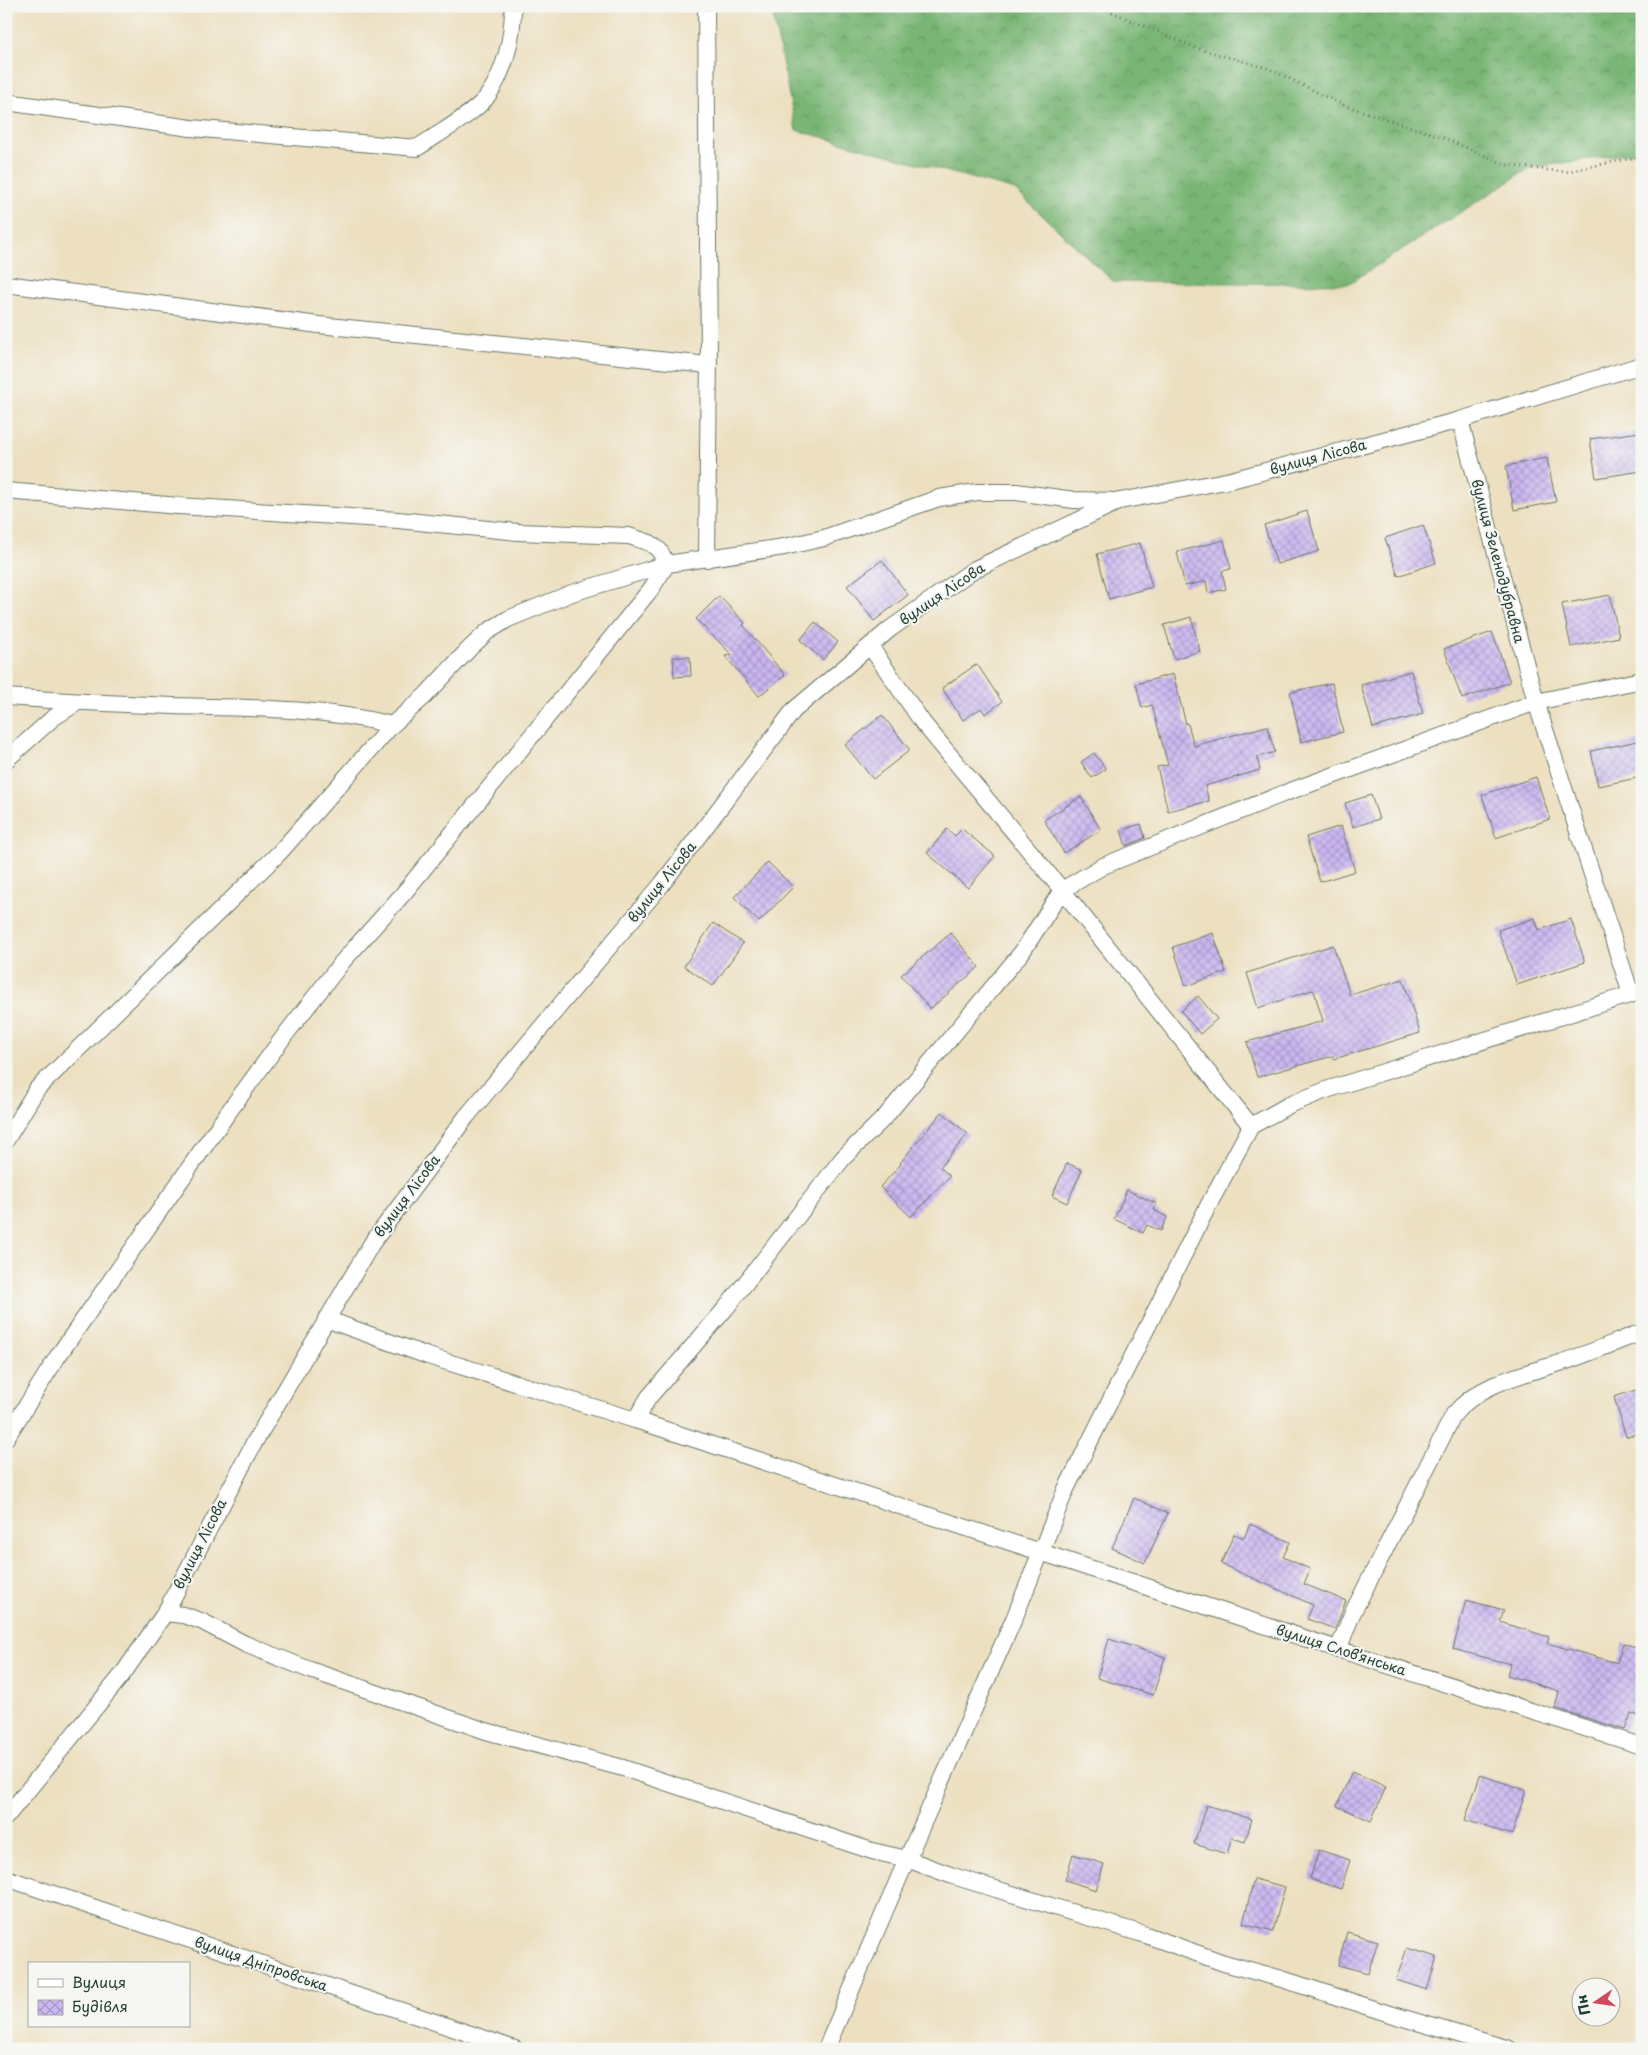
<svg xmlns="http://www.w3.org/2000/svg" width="1648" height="2055" viewBox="0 0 1648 2055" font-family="'Playpen Sans',sans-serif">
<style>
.forest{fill:url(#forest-crowns);stroke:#4c7a54}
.building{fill:url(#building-cross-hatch)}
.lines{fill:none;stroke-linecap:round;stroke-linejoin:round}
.minor-casing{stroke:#677665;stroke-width:18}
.path{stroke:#677665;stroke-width:3;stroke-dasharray:1 4;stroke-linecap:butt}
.minor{stroke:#fff;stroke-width:16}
.labels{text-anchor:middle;stroke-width:4;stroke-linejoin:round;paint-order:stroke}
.street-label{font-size:14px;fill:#1f3d34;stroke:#f6f6f2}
</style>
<defs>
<pattern id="forest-crowns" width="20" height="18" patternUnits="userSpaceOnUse" patternTransform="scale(1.25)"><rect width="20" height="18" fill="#79b675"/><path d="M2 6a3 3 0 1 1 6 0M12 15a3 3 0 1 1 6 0" fill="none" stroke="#639561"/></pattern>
<pattern id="building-cross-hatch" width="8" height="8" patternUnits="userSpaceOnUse" patternTransform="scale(1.25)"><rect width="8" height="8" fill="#ccb7f2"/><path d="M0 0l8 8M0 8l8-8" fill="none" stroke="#a596c5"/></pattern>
</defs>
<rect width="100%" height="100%" fill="#f6f6f2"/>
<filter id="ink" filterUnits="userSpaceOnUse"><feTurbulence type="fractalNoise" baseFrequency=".02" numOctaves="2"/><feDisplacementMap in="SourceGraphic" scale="10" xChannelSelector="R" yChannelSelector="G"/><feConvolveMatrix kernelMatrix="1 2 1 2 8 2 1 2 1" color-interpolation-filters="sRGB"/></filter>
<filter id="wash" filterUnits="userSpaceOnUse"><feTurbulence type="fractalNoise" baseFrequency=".0096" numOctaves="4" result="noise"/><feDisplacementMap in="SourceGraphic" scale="20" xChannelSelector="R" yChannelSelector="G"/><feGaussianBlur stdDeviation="1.12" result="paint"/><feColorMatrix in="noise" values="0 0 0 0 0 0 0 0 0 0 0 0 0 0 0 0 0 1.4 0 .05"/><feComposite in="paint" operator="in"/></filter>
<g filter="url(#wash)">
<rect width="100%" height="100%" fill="#ede0c1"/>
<path class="forest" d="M771,6H1642V151L1530,168L1348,284L1114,282L1015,190L796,130Z"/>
<g id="blocks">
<g class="building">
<path d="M1640,432L1642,471L1596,478L1590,439Z"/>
<path d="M1547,458L1556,502L1514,510L1506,466Z"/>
<path d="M1307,511L1319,551L1277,564L1264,525Z"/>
<path d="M1423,525L1436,563L1398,576L1385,538Z"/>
<path d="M1224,540L1231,569L1222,571L1226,589L1208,593L1206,581L1185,586L1177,552Z"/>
<path d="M1140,543L1152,587L1109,599L1097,554Z"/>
<path d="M882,560L908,595L874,621L847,586Z"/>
<path d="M1610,595L1619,637L1571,647L1562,604Z"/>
<path d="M719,596L745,623L743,625L785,675L759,696L725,656L732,655L696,619Z"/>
<path d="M1191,617L1200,651L1174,659L1164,625Z"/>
<path d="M815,622L838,642L823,660L800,640Z"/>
<path d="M1492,632L1510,682L1462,699L1444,649Z"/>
<path d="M673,657H690L691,676L674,677Z"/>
<path d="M977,664L1002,702L985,714L981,708L963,720L942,688Z"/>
<path d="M1411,671L1423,714L1373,728L1361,685Z"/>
<path d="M1173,674L1186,724H1188L1194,746L1267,726L1275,752L1257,757L1260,770L1205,786L1209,801L1168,811L1157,767L1168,765L1152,705L1142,708L1136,684Z"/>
<path d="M1332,683L1343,732L1301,742L1290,692Z"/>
<path d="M882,715L910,750L873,779L845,745Z"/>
<path d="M1642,740V777L1598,786L1591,751Z"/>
<path d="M1094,753L1106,769L1092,778L1081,762Z"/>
<path d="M1536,777L1550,819L1496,838L1482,795Z"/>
<path d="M1371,795L1379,819L1353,827L1345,803Z"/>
<path d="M1081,797L1101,830L1064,853L1044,820Z"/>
<path d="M1141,824L1145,838L1126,846L1121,830Z"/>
<path d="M1341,826L1355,871L1320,882L1306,837Z"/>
<path d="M947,829L955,836L962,829L995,856L968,888L927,853Z"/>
<path d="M768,862L793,887L759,922L734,897Z"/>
<path d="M1535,918L1539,930L1571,919L1585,962L1517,985L1498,930Z"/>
<path d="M713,923L743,943L713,986L684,966Z"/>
<path d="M951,933L979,967L930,1009L901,975Z"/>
<path d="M1213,933L1226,972L1186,986L1173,947Z"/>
<path d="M1333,945L1350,995L1403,979L1420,1033L1334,1059L1333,1056L1257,1077L1247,1042L1323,1021L1314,991L1312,990L1258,1008L1247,973Z"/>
<path d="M1198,996L1217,1019L1200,1034L1181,1011Z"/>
<path d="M942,1112L968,1134L940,1167L950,1176L911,1217L880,1187L901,1164L900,1163Z"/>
<path d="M1067,1163L1082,1170L1067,1203L1052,1196Z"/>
<path d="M1127,1190L1157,1204L1154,1210L1167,1217L1161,1231L1147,1225L1143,1233L1114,1219Z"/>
<path d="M1642,1388V1432L1626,1437L1614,1397Z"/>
<path d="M1134,1498L1168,1513L1145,1563L1112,1548Z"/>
<path d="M1250,1524L1290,1542L1283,1557L1310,1569L1304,1584L1346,1601L1335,1629L1307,1619L1313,1605L1221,1564L1234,1534L1244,1538Z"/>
<path d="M1466,1600L1504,1610L1500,1622L1549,1637L1547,1643L1617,1663L1623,1643L1642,1649V1717L1631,1713L1625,1730L1555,1708L1559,1691L1507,1675L1510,1664L1453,1649Z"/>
<path d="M1109,1639L1165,1657L1153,1695L1097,1678Z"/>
<path d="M1352,1771L1386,1787L1371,1821L1337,1806Z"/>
<path d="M1480,1775L1526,1790L1512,1835L1465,1820Z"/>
<path d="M1206,1805L1252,1819L1245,1842L1232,1838L1227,1854L1194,1844Z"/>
<path d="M1319,1850L1350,1860L1341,1889L1310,1879Z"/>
<path d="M1073,1854L1104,1864L1096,1890L1065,1880Z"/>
<path d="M1254,1879L1285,1887L1273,1931L1243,1923Z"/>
<path d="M1347,1932L1378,1941L1368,1973L1338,1965Z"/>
<path d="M1407,1948L1437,1957L1427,1990L1396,1980Z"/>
</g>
</g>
</g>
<g filter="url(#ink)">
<use href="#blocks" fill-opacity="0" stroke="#677665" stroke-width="1"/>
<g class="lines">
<g class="minor-casing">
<g id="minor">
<path d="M706,6L709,355L707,559"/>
<path d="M6,102L191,128L417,148C436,135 472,115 486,98C505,73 513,37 513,6"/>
<path d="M6,284L319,325L708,365"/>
<path d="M1460,420L1536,702L1631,994"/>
<path d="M6,491L179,506L398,520L518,532L629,536L650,543L659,550L667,564L651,589L403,894L343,961L285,1035L227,1114L58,1356L6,1438"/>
<path d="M870,646L923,723L1062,890L1251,1126"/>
<path d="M6,697C62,701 117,704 173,706C247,708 320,707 392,725"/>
<path d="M6,760L53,718L78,702"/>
<path d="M6,1140L37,1089L280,852L392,725L425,696L469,649L487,632L508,619L572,593L667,564L784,547L824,538L939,498L977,492H1016L1074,500L1115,501"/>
<path d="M326,1319L428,1356L635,1420L649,1397L726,1308L843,1158L885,1117L1022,952L1062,890L1103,866L1285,793L1536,702L1642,680"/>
<path d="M635,1420C971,1528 1305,1641 1642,1746"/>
<path d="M165,1613L183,1615L201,1621L245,1644L310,1670L486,1731L623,1768L872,1851L907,1859L953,1876L1146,1935L1224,1963L1282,1979L1390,2014L1509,2049"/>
<path d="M1338,1650L1352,1614L1454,1414C1481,1382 1526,1374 1563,1362C1590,1353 1616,1342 1642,1332"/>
<path d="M6,1817L122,1675L165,1613L254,1443L372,1243L466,1117L662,884L794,710L890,629L973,570L1120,501L1231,480L1460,420L1642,365"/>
<path d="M6,1878L515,2049"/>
<path d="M826,2049L907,1859L1014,1619L1066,1489L1208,1206L1251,1126L1289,1105L1326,1090L1642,991"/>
</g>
</g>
<path class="path" d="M1098,6L1196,48L1270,69L1343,105L1442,137L1506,165L1565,172L1642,156"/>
<use href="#minor" class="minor"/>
</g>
</g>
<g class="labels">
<g class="street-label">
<text transform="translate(1318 457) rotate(-15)" y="5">вулиця Лісова</text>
<text transform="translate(1498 561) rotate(75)" y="5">вулиця Зеленодубравна</text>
<text transform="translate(942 594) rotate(-34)" y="5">вулиця Лісова</text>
<text transform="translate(662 882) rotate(-51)" y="5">вулиця Лісова</text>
<text transform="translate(407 1196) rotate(-53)" y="5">вулиця Лісова</text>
<text transform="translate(200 1544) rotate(-63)" y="5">вулиця Лісова</text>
<text transform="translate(1341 1650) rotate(18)" y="5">вулиця Словʼянська</text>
<text transform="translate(261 1964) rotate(19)" y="5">вулиця Дніпровська</text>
</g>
</g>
<rect width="1648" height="2055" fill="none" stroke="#f6f6f2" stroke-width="25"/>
<rect x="28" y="1962" width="162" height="65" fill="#f6f6f2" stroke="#a0aca6"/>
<rect x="38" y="1979" width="25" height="8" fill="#ffffff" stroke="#a0aca6"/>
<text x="72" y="1988" font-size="15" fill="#1f3d34">Вулиця</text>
<rect x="38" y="2000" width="25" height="15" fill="url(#building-cross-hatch)" stroke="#a0aca6"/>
<text x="72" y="2012" font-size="15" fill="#1f3d34">Будівля</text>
<g transform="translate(1596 2002) rotate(257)"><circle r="24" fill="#f6f6f2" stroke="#a0aca6"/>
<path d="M0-4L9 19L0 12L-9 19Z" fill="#d1495b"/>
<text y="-8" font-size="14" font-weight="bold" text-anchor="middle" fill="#1f3d34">Пн</text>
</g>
</svg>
